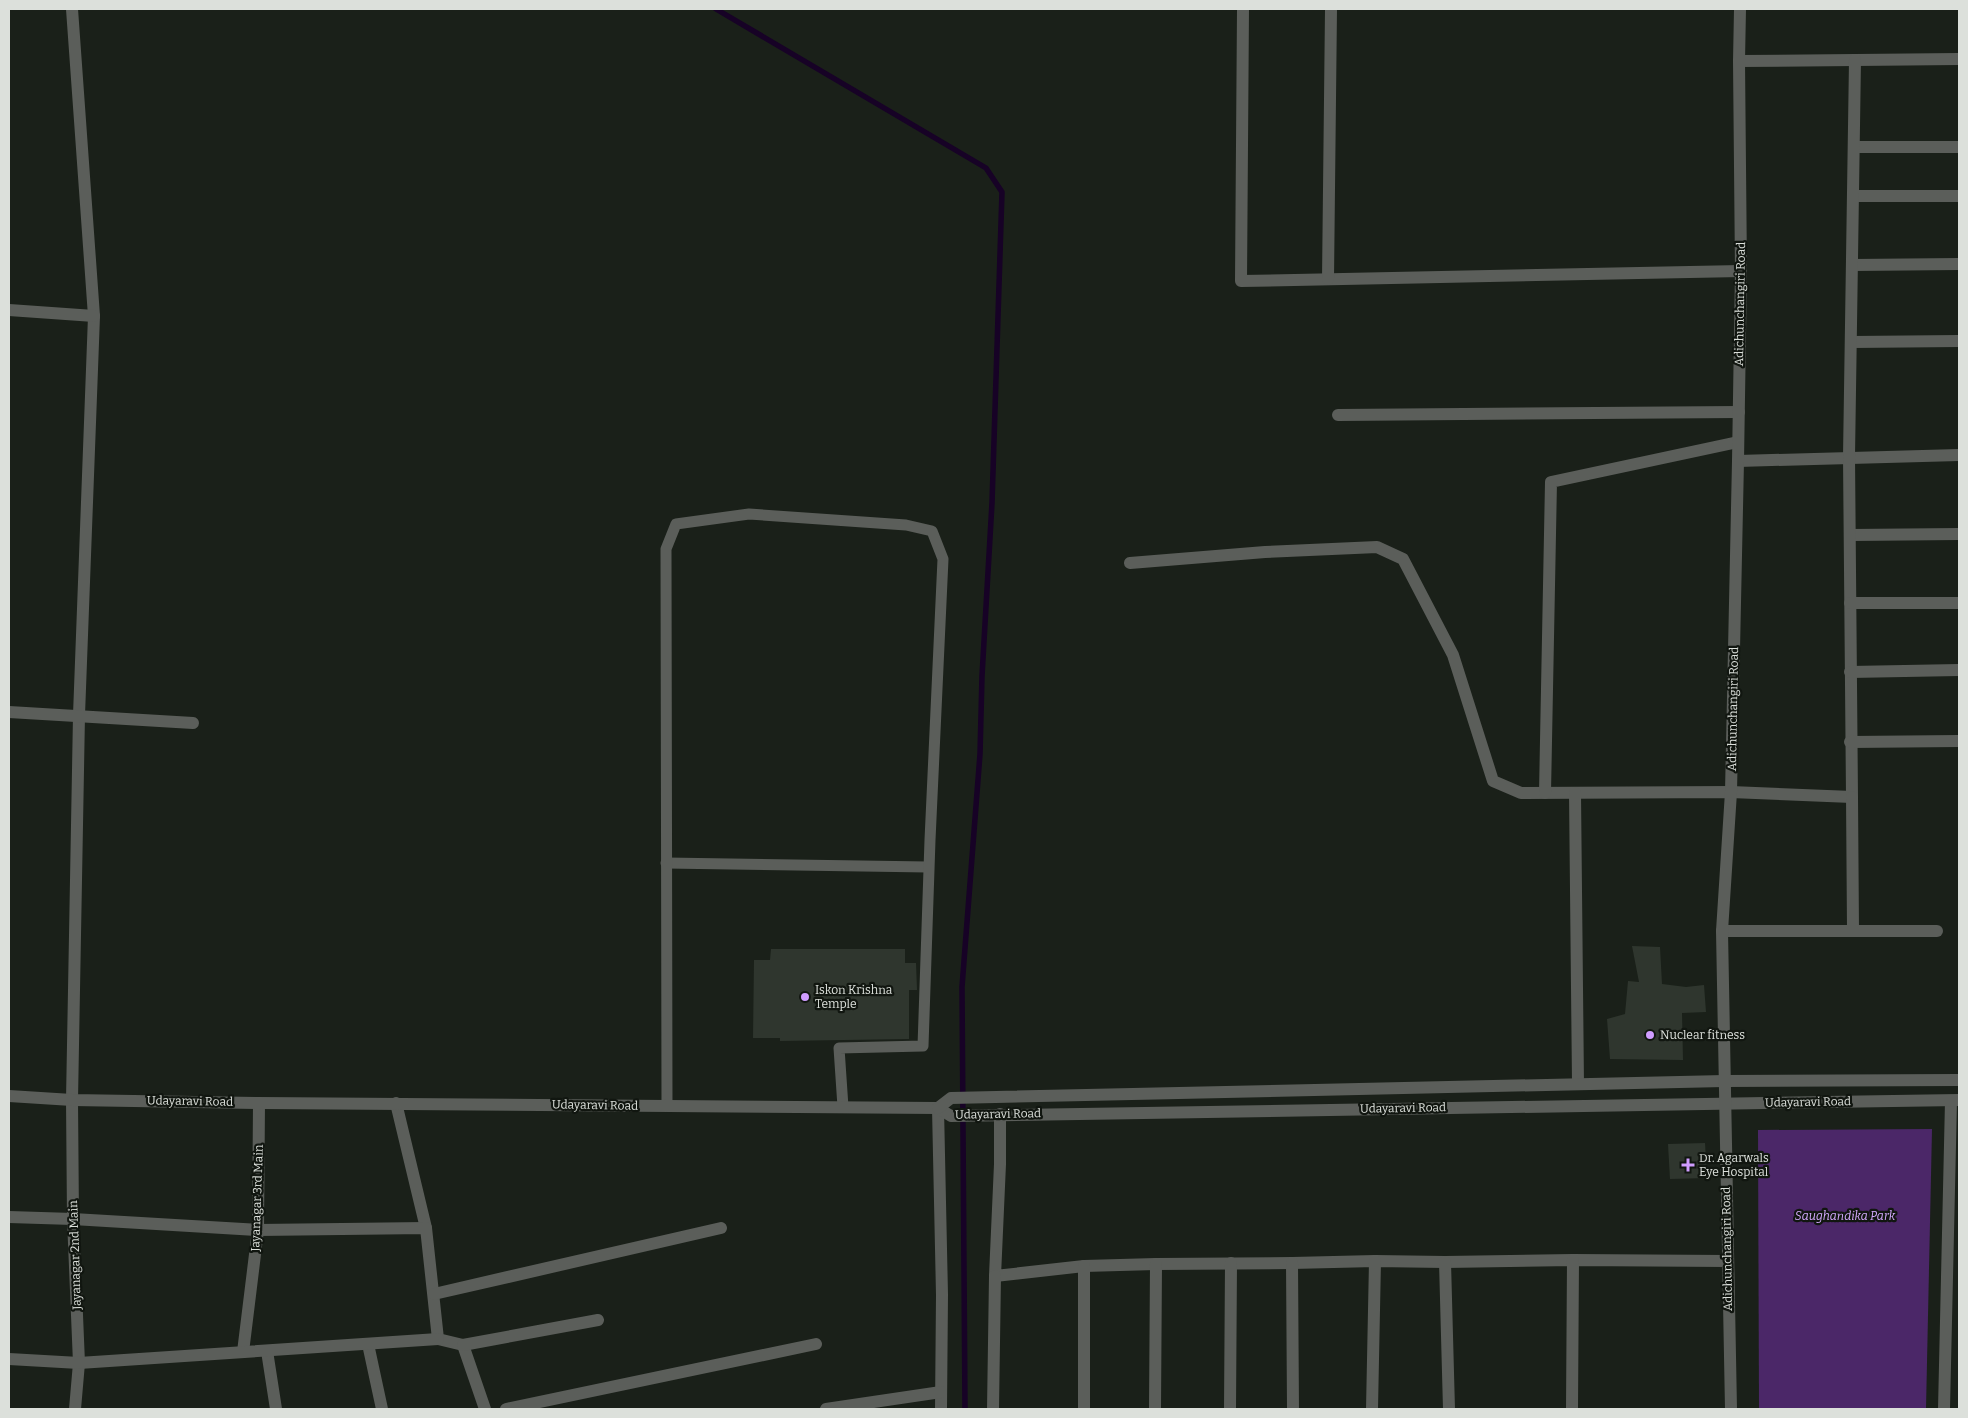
<svg xmlns="http://www.w3.org/2000/svg" width="1968" height="1418" viewBox="0 0 1968 1418" font-family="Bitter,serif">
<style>
.green{fill:#4b2768}
.lines{fill:none;stroke-linecap:round;stroke-linejoin:round}
.stream{stroke:#170226;stroke-width:5.5}
.building{fill:#2f362e}
.service{stroke:#5b5e5a;stroke-width:11}
.minor{stroke:#5b5e5a;stroke-width:12}
.tertiary{stroke:#5b5e5a;stroke-width:12}
.poi-dot{fill:#d09dff;stroke:#111610;stroke-width:2}
.labels{text-anchor:middle;stroke-width:4.5;stroke-linejoin:round;paint-order:stroke}
.street-label{font-size:12px;fill:#dce0db;stroke:#111610}
.poi-label{font-size:12px;fill:#dce0db;stroke:#111610;text-anchor:start}
.park-label{font-size:12px;font-style:italic;fill:#d5abff;stroke:#111610}
</style>
<rect width="100%" height="100%" fill="#1a2019"/>
<path class="green" d="M1932,1129L1926,1409H1759L1758,1130Z"/>
<g class="lines">
<path class="stream" d="M716,9L986,168L1002,192L992,503L982,676L980,754L962,987L965,1409"/>
</g>
<g class="building">
<path d="M1632,946L1660,947L1662,984L1686,987L1704,985L1706,1012L1682,1013L1683,1060L1610,1059L1607,1019L1625,1014L1628,981L1639,982Z"/>
<path d="M771,949H905V963H916L917,990H909V1039L780,1041V1038H753L754,960H770Z"/>
<path d="M1705,1143L1707,1178L1670,1179L1668,1144Z"/>
</g>
<g class="lines">
<g class="service">
<path d="M666,863L928,867"/>
<path d="M667,1106L666,549L676,524L749,514L906,525L932,531L943,559L930,840L923,1046L839,1048L843,1107"/>
</g>
<g class="minor">
<path d="M72,9L94,316L79,715L72,1100L73,1219L79,1363L75,1409"/>
<path d="M1243,9L1241,281L1741,271"/>
<path d="M1739,61L1959,59"/>
<path d="M1854,147H1959"/>
<path d="M1853,196H1959"/>
<path d="M1853,265L1959,264"/>
<path d="M1328,279L1331,9"/>
<path d="M9,310L94,316"/>
<path d="M1852,342L1959,341"/>
<path d="M1338,415L1739,412"/>
<path d="M1738,461L1959,455"/>
<path d="M1851,535L1959,534"/>
<path d="M1130,563L1265,552L1377,547L1403,559L1453,655L1493,781L1521,793L1731,792L1852,797L1849,457L1855,60"/>
<path d="M1850,603H1959"/>
<path d="M1850,672L1959,670"/>
<path d="M9,712L193,723"/>
<path d="M1850,742L1959,741"/>
<path d="M1545,793L1551,482L1738,442"/>
<path d="M1575,793L1578,1084"/>
<path d="M1852,797L1853,930"/>
<path d="M1722,931H1937"/>
<path d="M396,1103L426,1228"/>
<path d="M938,1108L942,1295L941,1409"/>
<path d="M1000,1114V1164L995,1276L1084,1266L1156,1264L1292,1263L1375,1261L1445,1262L1573,1260L1727,1261"/>
<path d="M9,1217L73,1219L258,1230L426,1228L438,1339L463,1345L485,1409"/>
<path d="M1445,1262L1449,1409"/>
<path d="M1292,1263L1293,1409"/>
<path d="M1084,1266V1409"/>
<path d="M434,1294L721,1228"/>
<path d="M368,1344L382,1409"/>
<path d="M463,1345L598,1320"/>
<path d="M267,1351L276,1409"/>
<path d="M243,1352L258,1230L259,1103"/>
<path d="M9,1359L79,1363L438,1339"/>
<path d="M506,1409L816,1344"/>
<path d="M826,1409L941,1392"/>
<path d="M993,1409L995,1276"/>
<path d="M1155,1409L1156,1264"/>
<path d="M1230,1409L1231,1263"/>
<path d="M1372,1409L1375,1261"/>
<path d="M1572,1409L1573,1260"/>
<path d="M1944,1409L1951,1101"/>
</g>
<g class="tertiary">
<path d="M9,1096L72,1100L259,1103L938,1108L951,1116L1959,1100"/>
<path d="M938,1108L951,1098L1724,1081L1959,1080"/>
<path d="M1731,1409L1722,931L1731,792L1738,461L1741,271L1739,61L1740,9"/>
</g>
</g>
<g class="poi-dot">
<circle cx="805" cy="997" r="5"/>
<circle cx="1650" cy="1035" r="5"/>
<path d="M1685.5 1157.5h5v5h5v5h-5v5h-5v-5h-5v-5h5z"/>
</g>
<g class="labels">
<g class="street-label">
<text transform="translate(1740 304) rotate(-89)" y="4">Adichunchangiri Road</text>
<text transform="translate(1733 709) rotate(-89)" y="4">Adichunchangiri Road</text>
<text transform="translate(190 1101) rotate(1)" y="4">Udayaravi Road</text>
<text transform="translate(1808 1102) rotate(-1)" y="4">Udayaravi Road</text>
<text transform="translate(595 1105) rotate(1)" y="4">Udayaravi Road</text>
<text transform="translate(1403 1108) rotate(-1)" y="4">Udayaravi Road</text>
<text transform="translate(998 1114) rotate(-1)" y="4">Udayaravi Road</text>
<text transform="translate(257 1198) rotate(-88)" y="4">Jayanagar 3rd Main</text>
<text transform="translate(1727 1249) rotate(-91)" y="4">Adichunchangiri Road</text>
<text transform="translate(75 1255) rotate(-92)" y="4">Jayanagar 2nd Main</text>
</g>
<g class="poi-label">
<text x="815" y="994">Iskon Krishna<tspan x="815" dy="14">Temple</tspan></text>
<text x="1660" y="1039">Nuclear fitness</text>
<text x="1699" y="1162">Dr. Agarwals<tspan x="1699" dy="14">Eye Hospital</tspan></text>
</g>
<g class="park-label">
<text x="1845" y="1220">Saughandika Park</text>
</g>
</g>
<rect width="1968" height="1418" fill="none" stroke="#dce0db" stroke-width="20"/>
</svg>
